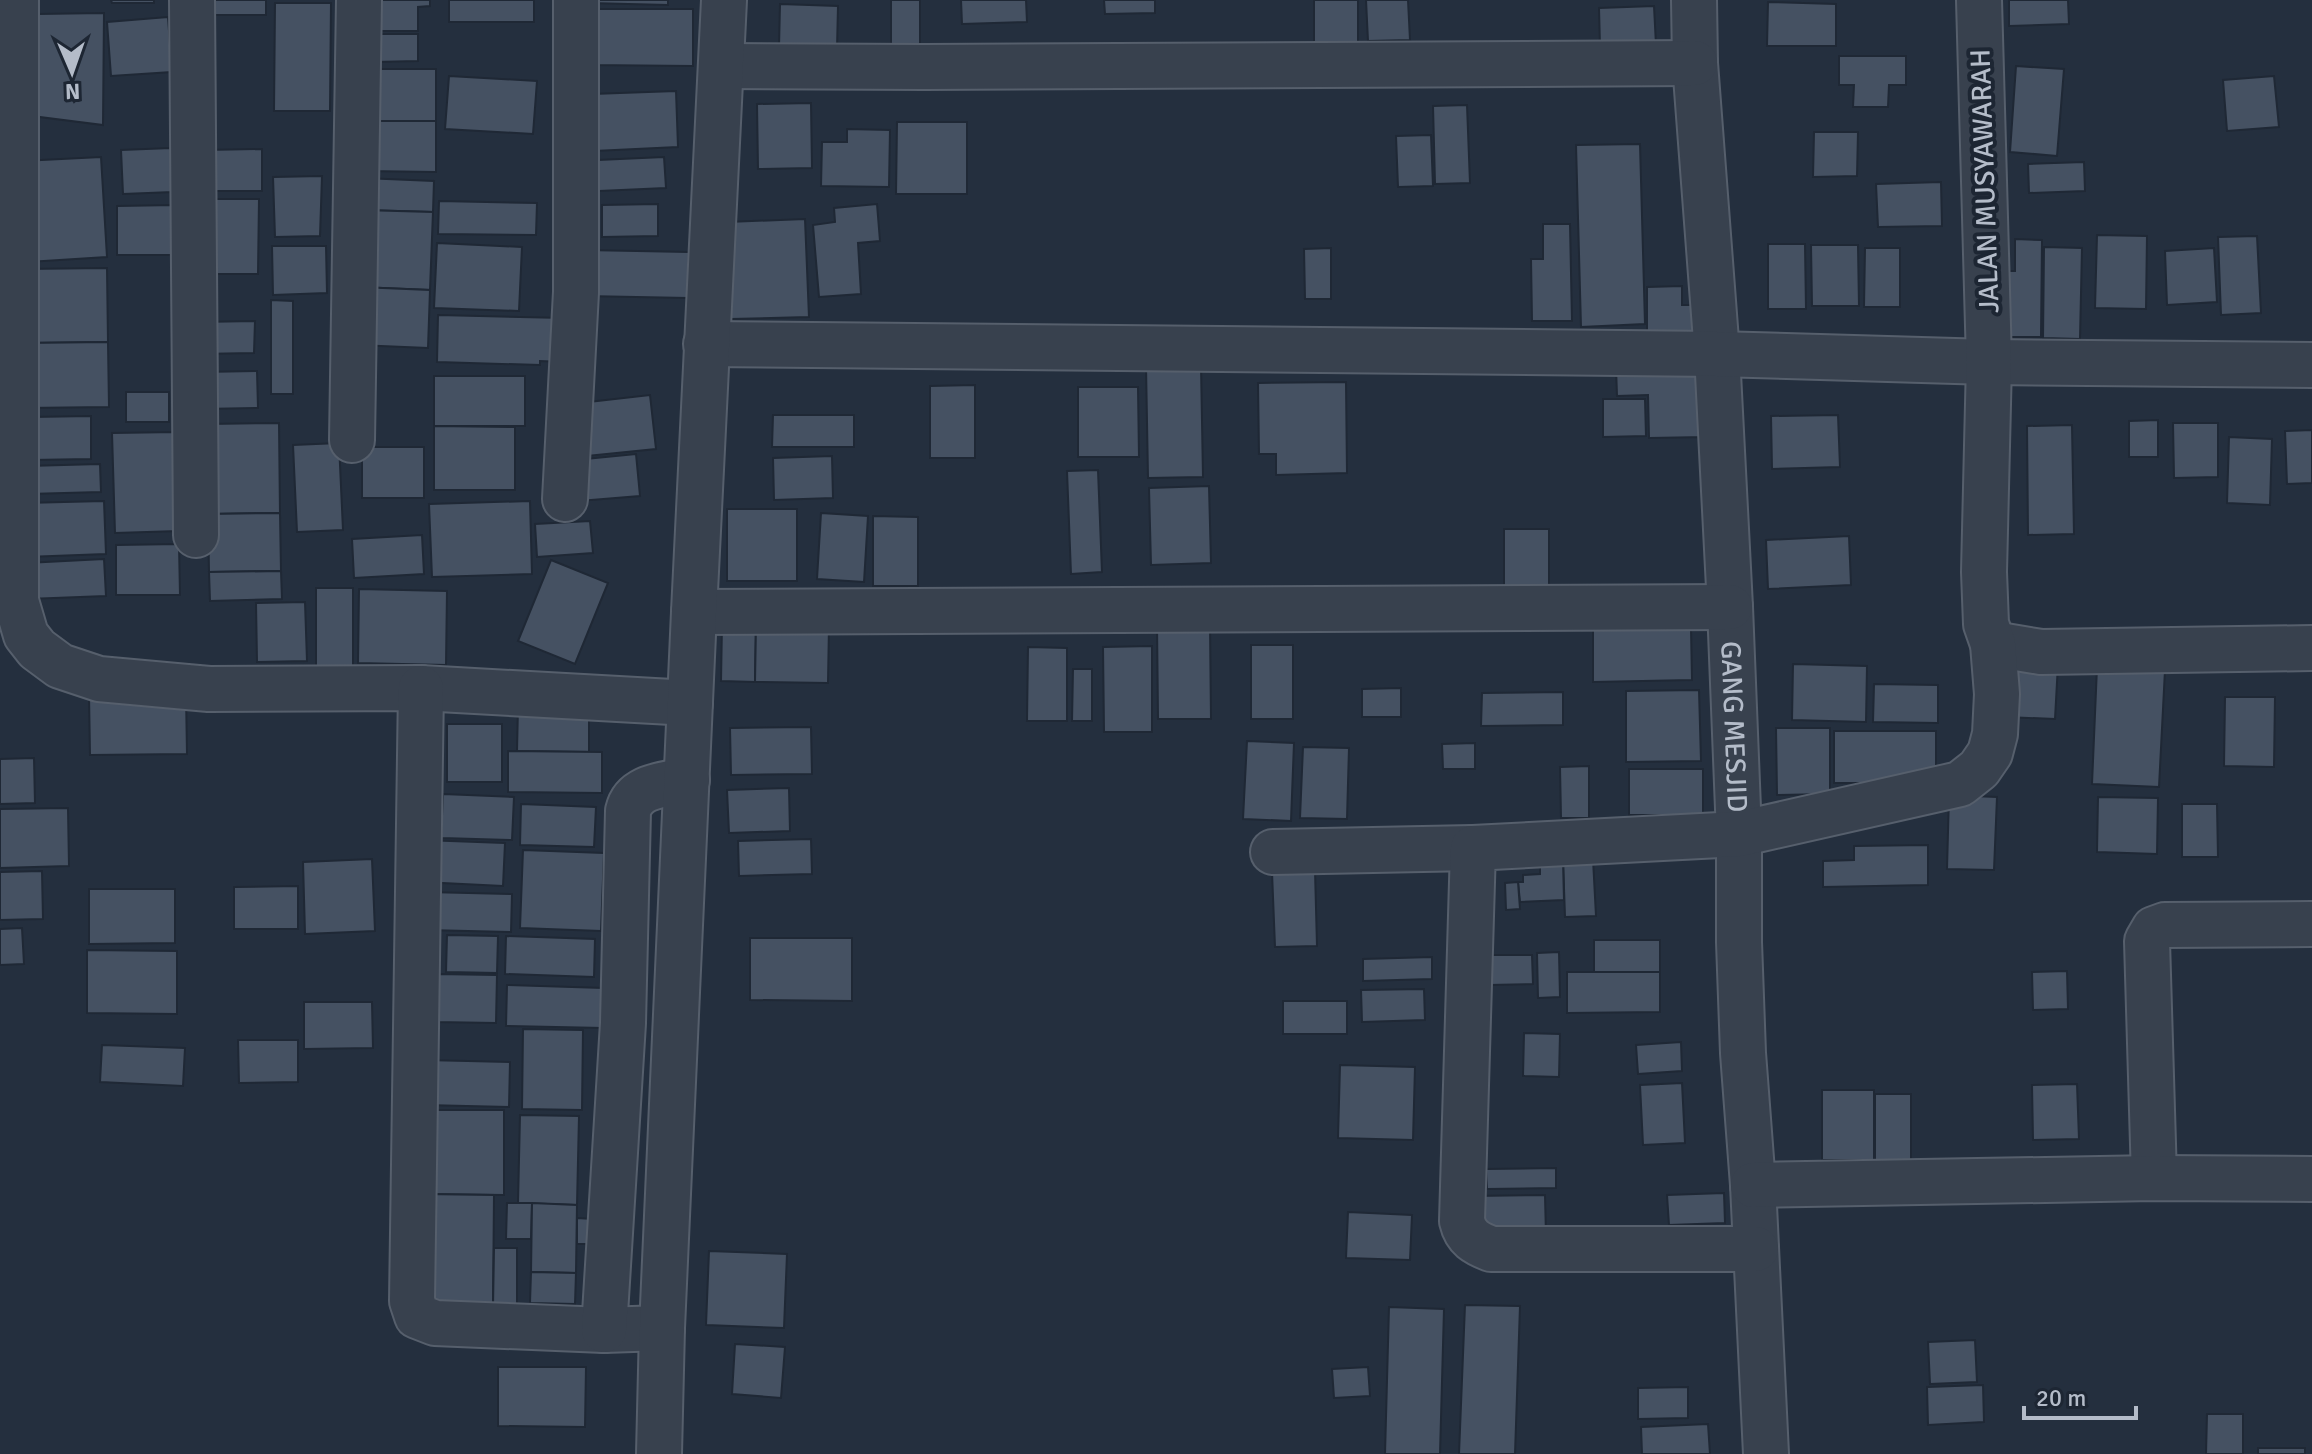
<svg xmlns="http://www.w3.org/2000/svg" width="2312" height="1454" viewBox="0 0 2312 1454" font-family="Signika,sans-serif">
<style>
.building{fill:#455162;stroke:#1f2835;stroke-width:2}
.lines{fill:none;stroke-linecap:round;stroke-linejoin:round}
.minor-casing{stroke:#565f6c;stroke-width:48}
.minor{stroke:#38414e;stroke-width:44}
.labels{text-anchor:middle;stroke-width:8;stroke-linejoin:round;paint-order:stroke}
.street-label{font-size:28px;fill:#b4bcc9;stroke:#1d2633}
</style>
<rect width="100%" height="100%" fill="#242f3e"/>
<g class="building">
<path d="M111,0H154V3H112Z"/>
<rect x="203" y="0" width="63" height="15"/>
<path d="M364,0H430V6L418,7V31H378Z"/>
<rect x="449" y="0" width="85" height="22"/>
<path d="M589,0H668V5L589,3Z"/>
<rect x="891" y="0" width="29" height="55"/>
<path d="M961,0H1026L1027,22L962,24Z"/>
<path d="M1104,0H1155V13L1105,14Z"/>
<rect x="1314" y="0" width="44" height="43"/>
<path d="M1366,0H1408L1410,40L1368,41Z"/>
<path d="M2009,0H2068L2069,24L2009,26Z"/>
<path d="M1768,2L1836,4V46H1767Z"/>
<path d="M275,3H331L330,111H274Z"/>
<path d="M780,4L838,6L837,49L779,47Z"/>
<path d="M1654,6L1656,45L1600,47L1599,8Z"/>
<path d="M588,9H693V66L588,65Z"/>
<path d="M104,13L103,125L32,116L37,14Z"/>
<path d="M168,17L172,72L111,76L107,22Z"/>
<path d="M374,34H418V61L374,62Z"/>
<path d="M1839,56H1906V85H1889L1888,107H1853L1854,85H1839Z"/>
<path d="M2016,66L2064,69L2057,156L2010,152Z"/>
<rect x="365" y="69" width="71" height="52"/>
<path d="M449,76L537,81L533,134L445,129Z"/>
<path d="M2274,76L2279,127L2227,131L2223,80Z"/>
<path d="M676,91L678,147L594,151L592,94Z"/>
<path d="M811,103L812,168L758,169L757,104Z"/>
<path d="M1467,105L1470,183L1435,184L1433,106Z"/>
<path d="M365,121H436V172L365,171Z"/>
<path d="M897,122H967V194H896Z"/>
<path d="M847,129L890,130L889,187L821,186L822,142H847Z"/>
<path d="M1814,132H1858L1857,176L1813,177Z"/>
<path d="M1431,135L1433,186L1398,187L1396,136Z"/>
<path d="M1640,144L1645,324L1581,327L1576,145Z"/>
<path d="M171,148L173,192L123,194L121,150Z"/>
<path d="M262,149V191H206L205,150Z"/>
<path d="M101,157L107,257L28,262L22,161Z"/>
<path d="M664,157L666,188L599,191L598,160Z"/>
<path d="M2084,162L2085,191L2029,193L2028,164Z"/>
<path d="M322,176L320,236L275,237L273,177Z"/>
<path d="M363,178L434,181L433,212L362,210Z"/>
<path d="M1941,182L1942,226L1878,227L1876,184Z"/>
<path d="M204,199H259L258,274H203Z"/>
<path d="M439,201L537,203L536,235L438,234Z"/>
<path d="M658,204V236L602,237V205Z"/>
<path d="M877,204L880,241L858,243L861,294L819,297L813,225L835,222L834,208Z"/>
<path d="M175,205V255H117V206Z"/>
<path d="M362,210L433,212L430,290L359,287Z"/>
<path d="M805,219L809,317L731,319L727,222Z"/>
<path d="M1543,224H1570L1572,321H1532L1531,259H1543Z"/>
<path d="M2097,235L2147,236L2146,309L2095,308Z"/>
<path d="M2257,236L2261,313L2221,315L2218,237Z"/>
<path d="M2015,239L2042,240L2041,337H1994V271H2015Z"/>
<path d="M437,243L522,247L519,311L434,308Z"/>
<path d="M1768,244H1805L1806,309H1768Z"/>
<path d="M1811,245H1858L1859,306H1812Z"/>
<path d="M272,246H326L327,293L273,295Z"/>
<path d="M2044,247L2082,248L2080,339L2043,338Z"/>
<path d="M1331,248V299H1305L1304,249Z"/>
<path d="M1865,248H1900V307H1864Z"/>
<path d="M2214,248L2217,302L2167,305L2165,251Z"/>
<path d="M585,250L689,252L688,298L584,296Z"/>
<path d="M107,268L108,342L24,343L23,269Z"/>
<path d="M1682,286V305H1696V337H1647V287Z"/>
<path d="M359,287L430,290L428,348L357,345Z"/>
<path d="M271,300L293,301V394H271Z"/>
<path d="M438,315L565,318L564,362L540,361V365L437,362Z"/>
<path d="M255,321L254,353L199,354V322Z"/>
<path d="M108,342L109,407L25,408L24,343Z"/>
<path d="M1201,365L1203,477L1148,478L1146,366Z"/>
<path d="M1704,365L1706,437L1649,438L1648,395L1617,396L1616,367Z"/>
<path d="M257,371L258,408L202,409L201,372Z"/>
<rect x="434" y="376" width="91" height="50"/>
<path d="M1346,382L1347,473L1276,475V454H1259L1258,383Z"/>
<path d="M975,385V458H930V386Z"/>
<path d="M1078,387H1138L1139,457H1078Z"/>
<rect x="126" y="392" width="43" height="30"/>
<path d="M650,395L656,449L577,457L571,404Z"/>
<path d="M1603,399H1645L1646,436L1603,437Z"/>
<path d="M773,415H854V447H772Z"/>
<path d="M1838,415L1840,467L1772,469L1771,416Z"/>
<path d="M91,416V459L31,460V417Z"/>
<path d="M2158,420V457H2129V421Z"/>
<path d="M279,423L280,513L208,514L207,424Z"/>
<path d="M2173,423H2218V477L2174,478Z"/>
<path d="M2072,425L2074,534L2028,535L2027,426Z"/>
<path d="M434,426L515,427V490H434Z"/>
<path d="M2312,430V483L2287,484L2285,431Z"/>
<path d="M177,432L179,531L115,533L112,433Z"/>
<path d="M2229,437L2272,439L2270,505L2227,503Z"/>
<path d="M339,443L343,530L297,532L293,445Z"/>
<rect x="362" y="447" width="62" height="51"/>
<path d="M636,454L640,496L579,501L575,460Z"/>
<path d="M832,456L833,498L774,500L773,458Z"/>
<path d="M100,464L101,492L28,494L27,466Z"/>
<path d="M1098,470L1102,572L1071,574L1067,471Z"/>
<path d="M1209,486L1211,563L1151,565L1149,488Z"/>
<path d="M104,501L106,554L26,557L24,503Z"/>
<path d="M530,501L532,574L432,577L429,504Z"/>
<rect x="727" y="509" width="70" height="72"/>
<path d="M280,513L281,571L209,572L208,514Z"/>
<path d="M821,513L868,516L864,582L817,579Z"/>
<path d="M873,516L918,517V586H873Z"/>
<path d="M590,521L593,553L537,557L535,524Z"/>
<path d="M1504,529H1549V587L1504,586Z"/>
<path d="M422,535L424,574L354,578L352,539Z"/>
<path d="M1849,536L1851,585L1768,589L1766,540Z"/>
<path d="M179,544L180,595H116V545Z"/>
<path d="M104,559L106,596L28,599L26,563Z"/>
<path d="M551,560L608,583L575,664L518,641Z"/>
<path d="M281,571L282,599L210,601L209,572Z"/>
<rect x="316" y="588" width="37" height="82"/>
<path d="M359,589L447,591L446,665L358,663Z"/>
<path d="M305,602L307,661L257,662L256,603Z"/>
<path d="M722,623L756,624L755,682L721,681Z"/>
<path d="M756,624L829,625L828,683L755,682Z"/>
<path d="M1157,624H1210L1211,719H1158Z"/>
<path d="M1691,628L1692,680L1593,682V630Z"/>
<rect x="1251" y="645" width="42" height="74"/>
<path d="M1152,646V732H1104L1103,647Z"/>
<path d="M1028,647L1067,648V721H1027Z"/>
<path d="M2008,661L2058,664L2055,719L2005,717Z"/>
<path d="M1793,664L1867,666L1866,722L1792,720Z"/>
<path d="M2097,667L2165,670L2159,787L2092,784Z"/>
<path d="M1073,669H1092V721H1072Z"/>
<path d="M1874,684L1938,685V723L1873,722Z"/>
<path d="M1401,688V717H1362V689Z"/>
<path d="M1699,690L1701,761L1626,762V691Z"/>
<path d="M1563,692V725L1481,726L1482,693Z"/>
<path d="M186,694L187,754L90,755L89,695Z"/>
<path d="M2225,697H2275L2274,767L2224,766Z"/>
<path d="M518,706L589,707V752L517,751Z"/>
<rect x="447" y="724" width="55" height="58"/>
<path d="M811,727L812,774L731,775L730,728Z"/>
<path d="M1776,728H1830V794L1777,795Z"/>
<rect x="1834" y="731" width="102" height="52"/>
<path d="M1247,741L1294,743L1291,821L1243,819Z"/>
<path d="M1475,743V769H1443L1442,744Z"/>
<path d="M1303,747L1349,748L1347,819L1300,818Z"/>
<path d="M508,751L602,752V793L508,792Z"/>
<path d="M34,758L35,803L0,804V759Z"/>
<path d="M1589,766V818H1561L1560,767Z"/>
<rect x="1629" y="769" width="74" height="46"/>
<path d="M789,788L790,831L729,833L727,790Z"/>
<path d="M443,794L514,797L512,840L441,838Z"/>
<path d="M1949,795L1997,797L1994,870L1947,869Z"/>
<path d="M2098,797L2158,798L2157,854L2097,852Z"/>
<path d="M521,804L596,807L594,847L520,845Z"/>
<path d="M2182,804H2217L2218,857H2182Z"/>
<path d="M68,808L69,866L0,868V809Z"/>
<path d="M811,839L812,874L739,876L738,841Z"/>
<path d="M423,840L505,843L503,886L422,882Z"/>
<path d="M1928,845V885L1823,887V861L1854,860V846Z"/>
<path d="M523,850L604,853L601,931L520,928Z"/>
<path d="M372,859L375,931L305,934L303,862Z"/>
<path d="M1593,859L1596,916L1565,917L1563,860Z"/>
<path d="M1563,860L1564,900L1520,902L1518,882H1523V875L1540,874V861Z"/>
<path d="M1315,870L1317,946L1275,947L1272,872Z"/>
<path d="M42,871L43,919L0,920V872Z"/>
<path d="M1518,882L1520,909L1506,910L1505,883Z"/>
<path d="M298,886V929H234V887Z"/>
<path d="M89,889H175V943L89,944Z"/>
<path d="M427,892L512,894L511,932L426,930Z"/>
<path d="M22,928L24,964L0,965V929Z"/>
<path d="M447,935L498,936L497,973L446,972Z"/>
<path d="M506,936L595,939L594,977L505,974Z"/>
<path d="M750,938H852V1001L750,1000Z"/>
<rect x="1594" y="940" width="66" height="32"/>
<path d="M87,950L177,951V1014L87,1013Z"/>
<path d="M1559,952L1560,997L1538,998L1537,953Z"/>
<path d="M1488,955H1532L1533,984L1489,985Z"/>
<path d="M1432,957V979L1363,981V959Z"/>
<path d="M2067,971L2068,1009L2033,1010L2032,972Z"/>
<path d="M1567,972H1660V1012L1567,1013Z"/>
<path d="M436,974L497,975L496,1023L434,1022Z"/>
<path d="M507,985L604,988L603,1028L506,1026Z"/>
<path d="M1424,989L1425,1020L1362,1022L1361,990Z"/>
<rect x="1283" y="1001" width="64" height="33"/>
<path d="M304,1002H372L373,1048L304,1049Z"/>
<path d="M523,1029L583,1030L582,1110L522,1109Z"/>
<path d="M1524,1033L1560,1034L1559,1077L1523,1076Z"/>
<path d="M238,1040H298V1082L239,1083Z"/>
<path d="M1681,1042L1682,1071L1638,1074L1636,1045Z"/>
<path d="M102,1045L185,1048L183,1086L100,1082Z"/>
<path d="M425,1060L510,1062L509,1107L424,1105Z"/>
<path d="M1340,1065L1415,1067L1413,1140L1338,1138Z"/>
<path d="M1682,1083L1685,1143L1643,1145L1640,1085Z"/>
<path d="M2077,1084L2079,1139L2033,1140L2032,1085Z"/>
<rect x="1822" y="1090" width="52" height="70"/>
<path d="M1875,1094H1911V1164L1875,1165Z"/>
<path d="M424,1110H504V1195L423,1194Z"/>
<path d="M520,1115L579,1116L577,1205L518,1203Z"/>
<path d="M1556,1168V1188L1487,1189L1486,1169Z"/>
<path d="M1724,1193L1725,1223L1669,1225L1667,1195Z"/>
<path d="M423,1194L494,1195L493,1307H422Z"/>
<path d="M1545,1195L1546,1236L1473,1238L1472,1196Z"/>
<path d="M507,1203H532L531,1239H506Z"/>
<path d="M532,1203L577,1205L576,1273L531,1272Z"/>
<path d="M1348,1212L1412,1215L1410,1260L1346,1258Z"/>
<path d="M577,1218L593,1219V1244H577Z"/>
<path d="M494,1248H517V1308L493,1307Z"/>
<path d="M709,1251L787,1254L784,1328L706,1325Z"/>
<path d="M531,1272L576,1273L575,1304L530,1303Z"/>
<path d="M1465,1305L1520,1306L1515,1454H1459Z"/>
<path d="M1389,1307L1444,1309L1440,1454H1385Z"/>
<path d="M1975,1340L1977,1382L1930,1384L1928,1342Z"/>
<path d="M735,1344L785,1347L781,1398L732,1394Z"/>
<path d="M498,1367H586L585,1427L498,1426Z"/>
<path d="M1368,1367L1370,1396L1334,1398L1332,1369Z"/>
<path d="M1983,1385L1984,1422L1928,1425L1927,1387Z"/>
<path d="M1688,1387V1418L1638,1419V1388Z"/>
<path d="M2207,1414H2243V1454H2206Z"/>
<path d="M1708,1424L1710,1454H1642L1641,1427Z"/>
<rect x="2258" y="1448" width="47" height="6"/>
</g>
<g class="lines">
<g class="minor-casing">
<g id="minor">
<path d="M16,0V601L26,635L37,649L60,666L99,679L209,689L421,688L690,703"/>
<path d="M192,0L196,535"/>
<path id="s1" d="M1694,0L1695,63L1717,354L1730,607L1739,834V942L1743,1053L1753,1185L1766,1454"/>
<path d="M722,66L925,67L1695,63"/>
<path d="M706,344L1717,354L1989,362L2312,365"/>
<path d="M352,440L359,0"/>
<path d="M565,499L576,292V0"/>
<path d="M694,612L1730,607"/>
<path d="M1993,644L2041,652L2312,648"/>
<path d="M421,688L412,1301L417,1316L435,1323L604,1330L662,1328"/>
<path d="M1273,852L1473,848"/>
<path d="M2154,1178L2147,941L2154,929L2165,925L2312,924"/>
<path d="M1753,1185L2154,1178L2312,1179"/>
<path d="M1756,1249H1491C1476,1243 1466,1238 1462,1221L1473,848L1739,834L1960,784L1979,769L1990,753L1995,734L1997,694L1993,644L1986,624L1984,572L1989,362L1979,0"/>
<path d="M604,1330L623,1023L628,811C634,785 664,785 687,780"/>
<path d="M659,1454L662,1328L694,612L724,0"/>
</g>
</g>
<use href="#minor" class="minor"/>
</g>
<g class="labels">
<g class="street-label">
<text transform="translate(1984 181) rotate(-92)" y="10">JALAN MUSYAWARAH</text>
<text dy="10" stroke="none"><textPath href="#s1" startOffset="728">GANG MESJID</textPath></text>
</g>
</g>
<g transform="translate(72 72) rotate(178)" stroke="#1d2633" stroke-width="6" paint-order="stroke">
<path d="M0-6L14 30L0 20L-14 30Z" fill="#b4bcc9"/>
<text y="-12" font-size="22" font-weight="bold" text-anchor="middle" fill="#b4bcc9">N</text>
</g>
<path d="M2024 1406v12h112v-12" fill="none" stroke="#b4bcc9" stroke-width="4"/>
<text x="2036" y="1406" font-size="24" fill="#b4bcc9" stroke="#1d2633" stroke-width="6" paint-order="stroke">20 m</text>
</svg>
